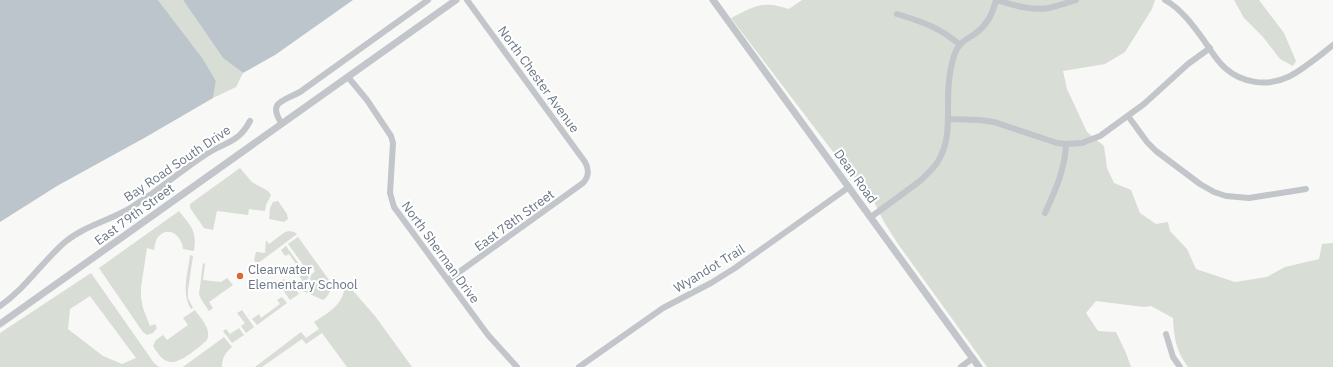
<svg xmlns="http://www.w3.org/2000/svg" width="1333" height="367" viewBox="0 0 1333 367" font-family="'IBM Plex Sans',sans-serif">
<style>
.green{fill:#d8ddd5;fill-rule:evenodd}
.water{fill:#bcc5cb}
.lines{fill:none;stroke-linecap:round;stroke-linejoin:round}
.minor{stroke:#c2c5c9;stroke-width:6}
.tertiary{stroke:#c2c5c9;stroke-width:7}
.poi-dot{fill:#db6834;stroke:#fff;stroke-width:1.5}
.labels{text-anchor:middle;stroke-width:4;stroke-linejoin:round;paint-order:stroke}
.street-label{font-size:13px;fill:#697685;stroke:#fff}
.poi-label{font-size:13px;fill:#697685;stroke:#fff;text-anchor:start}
</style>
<rect width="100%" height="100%" fill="#f8f8f6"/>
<g class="green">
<path d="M158,0H183L223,58L243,73L236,87L213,98L216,81L203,59Z"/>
<path d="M802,0H1155L1152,9L1125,52L1105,64L1063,71L1067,89L1087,132L1104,146L1107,168L1114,183L1131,190L1140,213L1156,224L1168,222L1170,231L1187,249L1196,269L1235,282L1267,277L1285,267L1319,259L1322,244L1333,243V367H1188C1176,351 1174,338 1173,318L1151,306L1144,307L1096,301L1086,313L1098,331L1116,332L1126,353L1131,367H987L898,244L884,222L868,190L856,179L840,161L731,18C756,6 761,0 789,9Z"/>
<path d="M1234,0H1259L1284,33L1296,61L1293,66L1280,59L1263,37L1244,18Z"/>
<path d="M240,168L252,182L268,191L271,195L266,205L265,211L249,209L248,215L217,211L213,230L204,228L190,208V204Z"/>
<path d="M278,201L287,214L288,219L284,222L269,219L270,208L273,202Z"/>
<path d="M179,211C191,227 197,229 194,251L183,249C182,235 168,225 158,237C155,241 155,246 154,250L147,248L141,287V297L143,308L150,326L155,324L157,328L153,333L147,335L143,332L138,325L99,268Z"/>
<path d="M289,231L294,232L297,234L257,264L254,260L256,252L265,253L266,240L269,244L285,232Z"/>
<path d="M298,237L329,280C332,288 330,295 323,300L303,291L300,287L310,280L311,275L315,271L312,266L307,270L288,244Z"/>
<path d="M286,246L309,278L297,287L296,285L302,280L298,274L301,271L289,254L285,256L281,250Z"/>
<path d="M190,255L193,256L188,290V298L193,308L191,309C181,293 188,273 190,255Z"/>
<path d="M203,263L205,264L203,280L221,282L227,278L233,285L209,302L213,308L209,311L201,299L199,294Z"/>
<path d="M91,273L154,363L159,367H0V333ZM90,296L136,358L122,364L103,356L68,329L70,309Z"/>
<path d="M284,279L291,288L294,287L299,294L290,300L278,283Z"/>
<path d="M347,284L375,316L412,367H347L322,333L306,344L302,339L262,367H255L301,332L306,338L319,329L314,322C323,316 336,309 341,299C344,294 344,288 347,284Z"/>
<path d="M282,297L287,303L257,325L252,319L259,314L261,318L280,304L277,300Z"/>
<path d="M195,310C201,319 212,329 207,340C202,345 196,349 190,354C179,361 170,367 160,356C158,353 155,350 153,346L156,340L163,335L167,340L188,325L183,318Z"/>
<path d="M242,310L254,327L246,333L241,326L245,323L237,313Z"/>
<path d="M239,328L244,335L232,343L223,331L226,329L230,334Z"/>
<path d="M224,337L232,347C225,353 222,358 222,367H183Z"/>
</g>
<g class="water">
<path d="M0,0H158L203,59L216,81L213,98L146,137L57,186L0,222Z"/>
<path d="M183,0H353L275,55L243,73L223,58Z"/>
</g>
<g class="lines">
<g class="minor">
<path d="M996,0C1013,5 1032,11 1049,8C1058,6 1067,3 1076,0"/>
<path d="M1165,0C1181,9 1192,24 1203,39C1210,49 1216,60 1225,68C1242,83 1267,87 1288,77C1304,69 1319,56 1333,45"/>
<path d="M897,14C920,21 941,28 960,45"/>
<path d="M348,77L367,100L391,136L393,143L390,193L394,207L488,335L517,367"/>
<path d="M1128,116L1147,142L1156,151L1200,184L1214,192L1226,196L1249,198L1306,189"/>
<path d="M948,119L980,120L994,122L1057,143L1065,144L1082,143L1100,136L1144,104L1188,64L1210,48"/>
<path d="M282,124C267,102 283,101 300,92L428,0"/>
<path d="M1045,213C1055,191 1065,170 1066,144"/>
<path d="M871,217L920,181C926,175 932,170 937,163C949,144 948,126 948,104C948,88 949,69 955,53C959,42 968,39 976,33C987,25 993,13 996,0"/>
<path d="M448,280L583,183C589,177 589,169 585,162L467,0"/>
<path d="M0,306C26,288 41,263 65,242C83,227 107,221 127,210C136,205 144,198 153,193C170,180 187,167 205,155C224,142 238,144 250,121"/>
<path d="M1166,334L1173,357L1180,367"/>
<path d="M579,367L663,308L711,283L735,268L849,187"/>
<path d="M961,367L973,358"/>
</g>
<g class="tertiary">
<path d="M713,0L979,367"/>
<path d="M0,324L456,0"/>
</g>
</g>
<circle class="poi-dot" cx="240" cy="276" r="4"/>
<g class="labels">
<g class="street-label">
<text transform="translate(539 79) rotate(54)" y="5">North Chester Avenue</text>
<text transform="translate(177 163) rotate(-34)" y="5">Bay Road South Drive</text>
<text transform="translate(856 176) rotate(54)" y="5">Dean Road</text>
<text transform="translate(134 214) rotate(-36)" y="5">East 79th Street</text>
<text transform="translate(514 220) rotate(-36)" y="5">East 78th Street</text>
<text transform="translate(441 252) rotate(54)" y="5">North Sherman Drive</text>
<text transform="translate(709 268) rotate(-31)" y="5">Wyandot Trail</text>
</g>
<g class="poi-label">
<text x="248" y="274">Clearwater<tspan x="248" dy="15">Elementary School</tspan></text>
</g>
</g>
</svg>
